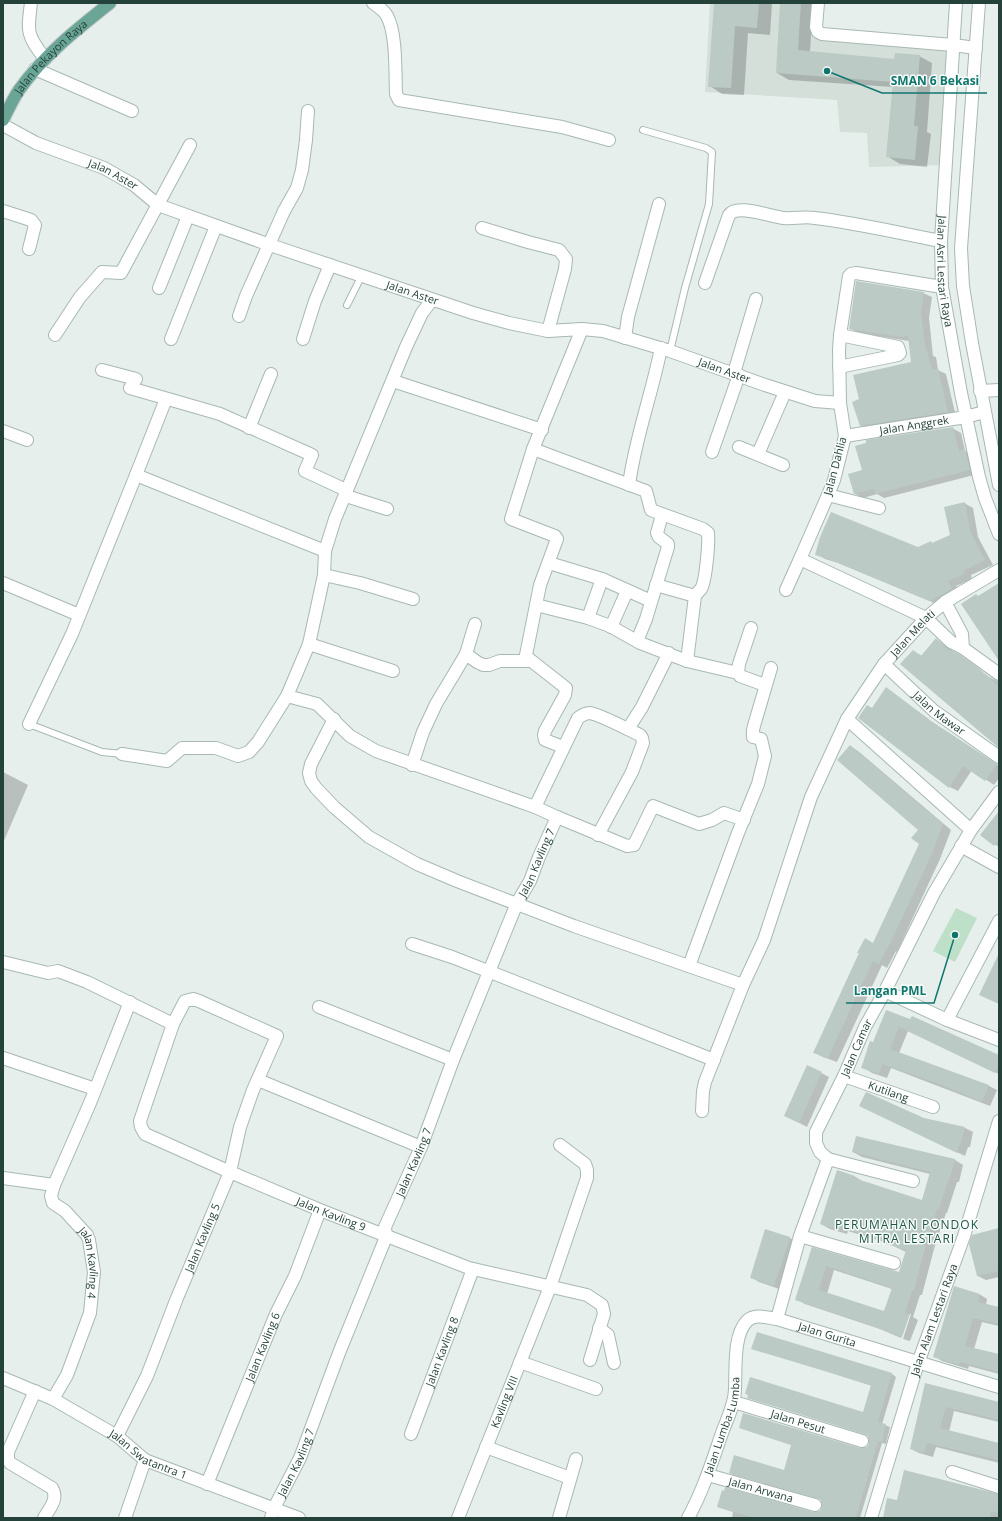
<svg xmlns="http://www.w3.org/2000/svg" width="1002" height="1521" viewBox="0 0 1002 1521" font-family="'Open Sans',sans-serif">
<style>
.built{fill:#d4dfda}
.green{fill:#bfe0c8}
.shadow{fill:#0003;fill-rule:evenodd}
.building{fill:#bbcac4;fill-rule:evenodd}
.lines{fill:none;stroke-linecap:round;stroke-linejoin:round}
.lane-casing{stroke:#a8b8b2;stroke-width:8}
.street-casing{stroke:#a8b8b2;stroke-width:14}
.primary-casing{stroke:#c2cac8;stroke-width:14}
.lane{stroke:#fff;stroke-width:6}
.street{stroke:#fff;stroke-width:12}
.primary{stroke:#6aa596;stroke-width:12}
.labels{text-anchor:middle;stroke-width:3;stroke-linejoin:round;paint-order:stroke}
.street-label{font-size:11px;fill:#24423a;stroke:#f7fbf9}
.neighbourhood-label{font-size:12px;letter-spacing:1px;fill:#1f5548;stroke:#f7fbf9}
.leader{fill:none;stroke:#0f766e;stroke-width:1.5}
.callout-dot{fill:#0f766e;stroke:#f7fbf9;stroke-width:1.5}
.callout-label{font-size:12px;text-anchor:middle;font-weight:bold;fill:#0f766e;stroke:#f7fbf9;stroke-width:3;stroke-linejoin:round;paint-order:stroke}
</style>
<rect width="100%" height="100%" fill="#e6efeb"/>
<path class="built" d="M710,3H815V35L950,49L942,165L869,167L867,133L840,132L837,100L705,92Z"/>
<path class="green" d="M956,908L977,918L955,962L933,951Z"/>
<g class="shadow">
<path d="M715,3H772L770,35L748,33L744,95L722,94L710,86Z"/>
<path d="M781,3H813L810,52L895,60L919,56L932,63L927,132L931,134L927,167L900,164L887,156L893,87L789,80L777,73Z"/>
<path d="M923,293L932,297L929,318L933,356L936,357L938,370L946,374L956,417L870,430L861,425L860,400L912,363L909,341L858,333L850,328Z"/>
<path d="M952,428L961,433L965,451L973,455L978,474L884,498L877,494L863,498L854,493L863,471Z"/>
<path d="M964,503L973,508L978,537L993,565L971,575L972,579L956,586L960,594L939,605L838,563L825,559L816,554L918,548L933,544L951,536Z"/>
<path d="M936,639L989,677L999,682V747L913,651L922,656Z"/>
<path d="M886,688L939,727L999,766V778L994,785L972,770L958,791L950,787L872,709Z"/>
<path d="M850,746L858,751L951,830L940,859L897,952L896,951L887,968L882,965L837,1062L823,1057L815,1053L873,944L920,843V829Z"/>
<path d="M3,772L28,785L3,843Z"/>
<path d="M999,812V847L981,835Z"/>
<path d="M887,1011L999,1056V1074L908,1031L899,1053L989,1086L997,1090L990,1106L891,1068L887,1078L872,1073L864,1068Z"/>
<path d="M821,1073L829,1077L807,1127L794,1120Z"/>
<path d="M869,1110L923,1119L965,1128L973,1132L970,1147H968L965,1156Z"/>
<path d="M857,1137L955,1160L963,1165L959,1182H957L947,1213H946L934,1249L922,1295H920L913,1317L918,1320L910,1341L903,1339L911,1314H909L901,1338L880,1329L805,1304L797,1299L812,1248L900,1273L906,1252L887,1243L848,1231L847,1234L830,1229L821,1224L854,1176L862,1181L922,1201L930,1174L862,1157L853,1152ZM834,1270L892,1289L884,1312L827,1294Z"/>
<path d="M999,1229V1277L986,1280L978,1276Z"/>
<path d="M766,1231L790,1238L798,1243L782,1290L759,1282L751,1277Z"/>
<path d="M979,1294L987,1299L986,1305L999,1308V1326L982,1322L974,1349L999,1356V1374L969,1366L968,1369L942,1361L934,1356Z"/>
<path d="M753,1348L892,1374L896,1377L882,1424L890,1427L886,1444L882,1443L860,1518H732L733,1512L718,1507L813,1513H818L823,1508V1502L820,1499L734,1475L730,1473L785,1471L792,1445L740,1428L860,1449L867,1448L870,1443L869,1435L748,1398L864,1413L872,1386Z"/>
<path d="M926,1385L999,1404V1422L954,1411L949,1432L999,1445V1463L936,1447L933,1457L919,1453L911,1449Z"/>
<path d="M999,1496V1518H884L898,1502Z"/>
</g>
<g class="building">
<path d="M714,3H759L757,28L735,26L731,88L708,87Z"/>
<path d="M780,3H801L798,50L894,59L895,53L920,55L914,126H918L915,160L886,157L893,82L776,73Z"/>
<path d="M856,281L924,292L921,313L926,351H927L932,370L938,368L948,412L860,426L852,402L859,399L853,375L911,362L908,336L900,337L849,329Z"/>
<path d="M953,427L959,451L965,449L970,470L875,494L874,489L854,494L848,474L862,470L855,446L866,443V440Z"/>
<path d="M965,502L970,531L985,560L963,571L965,574L948,581L952,589L930,601L829,559L815,555L820,537L831,512L918,547L931,541L932,543L950,535L944,507Z"/>
<path d="M999,583V661L961,604L976,594L978,596Z"/>
<path d="M936,638L946,648L959,654L977,667L999,686V748L900,664L913,650L921,656Z"/>
<path d="M886,687L931,721L997,764L985,781L963,766L949,788L858,718L867,705L872,708Z"/>
<path d="M850,745L943,824L932,854L888,948H887L879,964L873,961L828,1058L813,1053L859,953H857L865,938L873,943L919,844L911,838L918,830L837,760Z"/>
<path d="M999,811V839L994,846L980,835Z"/>
<path d="M999,953V1004L979,995Z"/>
<path d="M886,1010L910,1019L912,1016L999,1055V1064L995,1073L899,1027L890,1049L989,1085L982,1102L939,1084L882,1064L879,1074L861,1068L870,1041L873,1042Z"/>
<path d="M807,1065L822,1072L799,1123L784,1116Z"/>
<path d="M866,1092L924,1118L965,1127L961,1143H960L957,1153L859,1106Z"/>
<path d="M856,1136L955,1159L950,1178H949L939,1209H937L926,1244L914,1291H912L905,1313L910,1314L902,1337L859,1321L795,1300L812,1247L899,1272L906,1250L884,1243L885,1241L865,1235L839,1227L838,1230L820,1224L837,1170L855,1176L854,1178L922,1200L930,1172L852,1152ZM826,1266L892,1288L884,1311L819,1290Z"/>
<path d="M999,1228V1271L977,1276L969,1244L972,1235Z"/>
<path d="M765,1229L790,1237L774,1286L750,1278Z"/>
<path d="M954,1286L980,1294L978,1302L999,1307V1324L973,1318L965,1346L999,1354V1372L960,1362L959,1365L933,1357Z"/>
<path d="M757,1332L892,1373L878,1422L886,1424L882,1442L878,1441L856,1518H754L717,1507L722,1490L724,1491L725,1487L813,1512L820,1511L822,1507L821,1500L817,1498L729,1473L734,1455L784,1470L791,1445L739,1428L743,1413L860,1448L867,1447L869,1443L868,1436L864,1434L747,1398L748,1395L745,1394L750,1377L863,1412L871,1385L751,1349Z"/>
<path d="M925,1383L999,1402V1420L946,1407L940,1428L999,1443V1460L927,1443L924,1453L910,1449Z"/>
<path d="M904,1470L999,1494V1513L991,1511L990,1518H883L887,1498L897,1500Z"/>
</g>
<g class="lines">
<g class="lane-casing">
<g id="lane">
<path d="M643,130L706,148L712,152L709,204L685,288L670,351"/>
<path d="M347,305L362,275"/>
<path d="M29,724L102,752L122,754"/>
</g>
</g>
<g class="street-casing">
<g id="street">
<path d="M31,3C27,33 27,35 45,59"/>
<path d="M373,3C377,6 384,10 387,16C397,34 395,73 396,94L399,100L562,127L609,140"/>
<path d="M818,3L816,27L818,32L822,34L953,45L976,48"/>
<path id="s1" d="M956,3L941,241L942,287L961,393L979,477L985,498L999,534"/>
<path d="M979,3L961,248L963,286L972,343L999,485"/>
<path d="M35,69L132,111"/>
<path id="s2" d="M3,125L36,143L104,168L134,185L158,205L270,245L473,313L509,323L548,331L582,329L603,331L670,351L765,385L815,401L840,403"/>
<path d="M3,211L31,220L35,225L29,249"/>
<path d="M482,228L528,242L559,250L566,259L565,269L548,331"/>
<path d="M705,283L729,215C737,203 771,217 784,218C794,219 804,216 815,218C857,223 899,233 941,241"/>
<path d="M942,287L856,273L851,274L849,276L840,335L839,350L840,403L845,436L834,480L828,495L800,559L926,618L951,642L963,648"/>
<path d="M159,288L188,216"/>
<path d="M432,300L422,313L406,347L335,519L325,551L324,575L309,644L287,696L317,704L350,736L376,751L535,807L557,817L627,846L634,845L653,806L699,824L712,820L724,813L744,820"/>
<path d="M239,316L246,296L284,211L297,188L302,170L306,140L308,111"/>
<path d="M55,335L80,297L102,272L121,273L190,145"/>
<path d="M625,338L628,317L659,204"/>
<path d="M171,339L216,226"/>
<path d="M303,339L315,301L330,265"/>
<path d="M839,367L898,355L900,353L898,347L840,335"/>
<path d="M102,370L136,379L130,388L220,414L312,455L305,471L346,490"/>
<path d="M734,373L756,299"/>
<path d="M393,381L542,430"/>
<path d="M980,391L999,390"/>
<path d="M249,428L271,374"/>
<path d="M3,431L27,440"/>
<path id="s3" d="M845,436L966,417L984,412"/>
<path d="M739,447L783,465"/>
<path d="M533,449L646,491L651,510L703,529L708,533C709,542 706,581 701,589C699,591 697,593 695,596L687,661"/>
<path d="M712,452L739,375"/>
<path d="M758,454L785,392"/>
<path d="M136,475L166,399"/>
<path d="M629,485C635,438 652,394 661,348"/>
<path d="M828,495L879,508"/>
<path d="M346,496L387,509"/>
<path d="M324,575L360,583L413,599"/>
<path d="M602,579L651,601"/>
<path d="M3,583L79,615"/>
<path d="M656,585L695,596"/>
<path d="M786,590L800,559"/>
<path d="M945,602L962,634L963,648L999,674"/>
<path d="M536,605L588,618L602,579L549,563"/>
<path d="M588,618L610,626L640,643L687,661L738,673L740,676L765,685"/>
<path d="M611,627L627,591"/>
<path d="M637,641L646,619L668,547V544L659,537L657,533L662,515"/>
<path d="M309,644L393,671"/>
<path d="M466,654L477,662L483,665H489L500,661H531"/>
<path id="s4" d="M884,664L934,711L999,757"/>
<path d="M738,673L739,664L751,628"/>
<path d="M334,719L311,764L309,773L311,781L316,788L334,807L369,837L417,864L457,881L574,926L743,985"/>
<path d="M847,719L971,830"/>
<path d="M29,724L72,634L136,475L325,551"/>
<path d="M628,729L642,707L669,653"/>
<path d="M563,747L545,740L544,735L545,731L565,695L566,688L529,659L526,655L540,585L557,539L555,536L511,519L533,449L582,329"/>
<path d="M122,754L167,761L182,748H216L238,756L249,752L258,742L287,696"/>
<path d="M412,765L423,732L436,704L466,654L475,624"/>
<path d="M535,807L578,718C582,715 585,713 590,713C599,714 629,730 640,735L642,738L643,743L632,772L598,835"/>
<path d="M961,846L999,867"/>
<path d="M412,944L452,957L714,1060"/>
<path d="M3,962L48,973L58,971L87,982L173,1024"/>
<path d="M689,966L738,833L758,784L765,756L761,739L753,737C752,729 754,726 756,719C761,702 766,685 771,668"/>
<path d="M885,991L947,1020L999,1040"/>
<path d="M319,1007L453,1060"/>
<path d="M947,1020L999,921"/>
<path d="M3,1058L95,1089"/>
<path id="s5" d="M844,1076L933,1107"/>
<path d="M258,1080L421,1147"/>
<path id="s6" d="M702,1111L703,1091L705,1082L743,985L764,940L811,797L847,719L884,664L926,618L945,602L999,570"/>
<path d="M828,1159L913,1181"/>
<path id="s7" d="M3,1178L54,1185L51,1196L53,1203L65,1211L87,1235L89,1240L94,1272L90,1313L67,1375L53,1399"/>
<path d="M54,1185L90,1103L130,1002"/>
<path d="M800,1236L894,1263"/>
<path id="s8" d="M777,1319L800,1236L828,1159L820,1152L816,1143V1132L844,1076L865,1027L885,991L934,893L971,830L999,792"/>
<path d="M599,1328L608,1335L614,1363"/>
<path d="M520,1362L596,1389"/>
<path id="s9" d="M3,1378L53,1399L117,1436L145,1460L299,1518"/>
<path d="M35,1391L8,1452V1460L10,1463L52,1488C59,1499 49,1509 44,1518"/>
<path id="s10" d="M734,1402L862,1441"/>
<path id="s11" d="M411,1434L473,1269"/>
<path id="s12" d="M117,1436L147,1376L177,1298L230,1172L240,1127L253,1090L277,1036L199,1001L193,999L185,1001L173,1024L140,1121L141,1127L145,1134L230,1172L320,1210L469,1268L587,1295L602,1305L604,1314L590,1360"/>
<path d="M486,1447L570,1478"/>
<path d="M952,1472L999,1487"/>
<path id="s13" d="M708,1475L815,1505"/>
<path id="s14" d="M207,1484L276,1314L295,1276L320,1210"/>
<path d="M125,1518L145,1460"/>
<path id="s15" d="M271,1518L274,1508L300,1458L339,1353L386,1237L385,1227L421,1147L453,1060L517,903L530,881L539,857L557,817"/>
<path id="s16" d="M458,1518L550,1287L587,1178V1170L585,1164L560,1145"/>
<path d="M559,1518L576,1459"/>
<path id="s17" d="M688,1518C703,1491 712,1462 722,1433C727,1419 735,1404 735,1389C736,1369 733,1335 747,1321C755,1313 768,1318 777,1319L999,1387"/>
<path id="s18" d="M871,1518L918,1363L964,1236L999,1121"/>
</g>
</g>
<g class="primary-casing">
<g id="primary">
<path id="s19" d="M3,120C8,110 13,99 19,90C44,55 77,29 110,3"/>
</g>
</g>
<use href="#lane" class="lane"/>
<use href="#street" class="street"/>
<use href="#primary" class="primary"/>
</g>
<g class="labels">
<g class="street-label">
<text dy="4" stroke="none"><textPath href="#s19" startOffset="80">Jalan Pekayon Raya</textPath></text>
<text dy="4" stroke="none"><textPath href="#s2" startOffset="121">Jalan Aster</textPath></text>
<text dy="4" stroke="none"><textPath href="#s1" startOffset="269">Jalan Asri Lestari Raya</textPath></text>
<text dy="4" stroke="none"><textPath href="#s2" startOffset="445">Jalan Aster</textPath></text>
<text dy="4" stroke="none"><textPath href="#s2" startOffset="769">Jalan Aster</textPath></text>
<text dy="4" stroke="none"><textPath href="#s3" startOffset="70">Jalan Anggrek</textPath></text>
<text transform="translate(835 466) rotate(-75)" y="4">Jalan Dahlia</text>
<text dy="4" stroke="none"><textPath href="#s6" startOffset="528">Jalan Melati</textPath></text>
<text dy="4" stroke="none"><textPath href="#s4" startOffset="74">Jalan Mawar</textPath></text>
<text dy="4" stroke="none"><textPath href="#s15" startOffset="709">Jalan Kavling 7</textPath></text>
<text dy="4" stroke="none"><textPath href="#s8" startOffset="293">Jalan Camar</textPath></text>
<text dy="4" stroke="none"><textPath href="#s5" startOffset="47">Kutilang</textPath></text>
<text dy="4" stroke="none"><textPath href="#s15" startOffset="385">Jalan Kavling 7</textPath></text>
<text dy="4" stroke="none"><textPath href="#s12" startOffset="877">Jalan Kavling 9</textPath></text>
<text dy="4" stroke="none"><textPath href="#s12" startOffset="216">Jalan Kavling 5</textPath></text>
<text dy="4" stroke="none"><textPath href="#s7" startOffset="145">Jalan Kavling 4</textPath></text>
<text dy="4" stroke="none"><textPath href="#s18" startOffset="208">Jalan Alam Lestari Raya</textPath></text>
<text dy="4" stroke="none"><textPath href="#s17" startOffset="292">Jalan Gurita</textPath></text>
<text dy="4" stroke="none"><textPath href="#s14" startOffset="148">Jalan Kavling 6</textPath></text>
<text dy="4" stroke="none"><textPath href="#s11" startOffset="88">Jalan Kavling 8</textPath></text>
<text dy="4" stroke="none"><textPath href="#s16" startOffset="125">Kavling VIII</textPath></text>
<text dy="4" stroke="none"><textPath href="#s10" startOffset="67">Jalan Pesut</textPath></text>
<text dy="4" stroke="none"><textPath href="#s17" startOffset="99">Jalan Lumba-Lumba</textPath></text>
<text dy="4" stroke="none"><textPath href="#s9" startOffset="165">Jalan Swatantra 1</textPath></text>
<text dy="4" stroke="none"><textPath href="#s15" startOffset="61">Jalan Kavling 7</textPath></text>
<text dy="4" stroke="none"><textPath href="#s13" startOffset="55">Jalan Arwana</textPath></text>
</g>
<g class="neighbourhood-label">
<text x="907" y="1229">PERUMAHAN PONDOK<tspan x="907" dy="14">MITRA LESTARI</tspan></text>
</g>
</g>
<path class="leader" d="M827 71L882 93H987M955 935L934 1003H846"/>
<g class="callout-dot">
<circle cx="827" cy="71" r="4"/>
<circle cx="955" cy="935" r="4"/>
</g>
<g class="callout-label">
<text x="935" y="85">SMAN 6 Bekasi</text>
<text x="890" y="995">Langan PML</text>
</g>
<rect width="1002" height="1521" fill="none" stroke="#24423a" stroke-width="8"/>
</svg>
